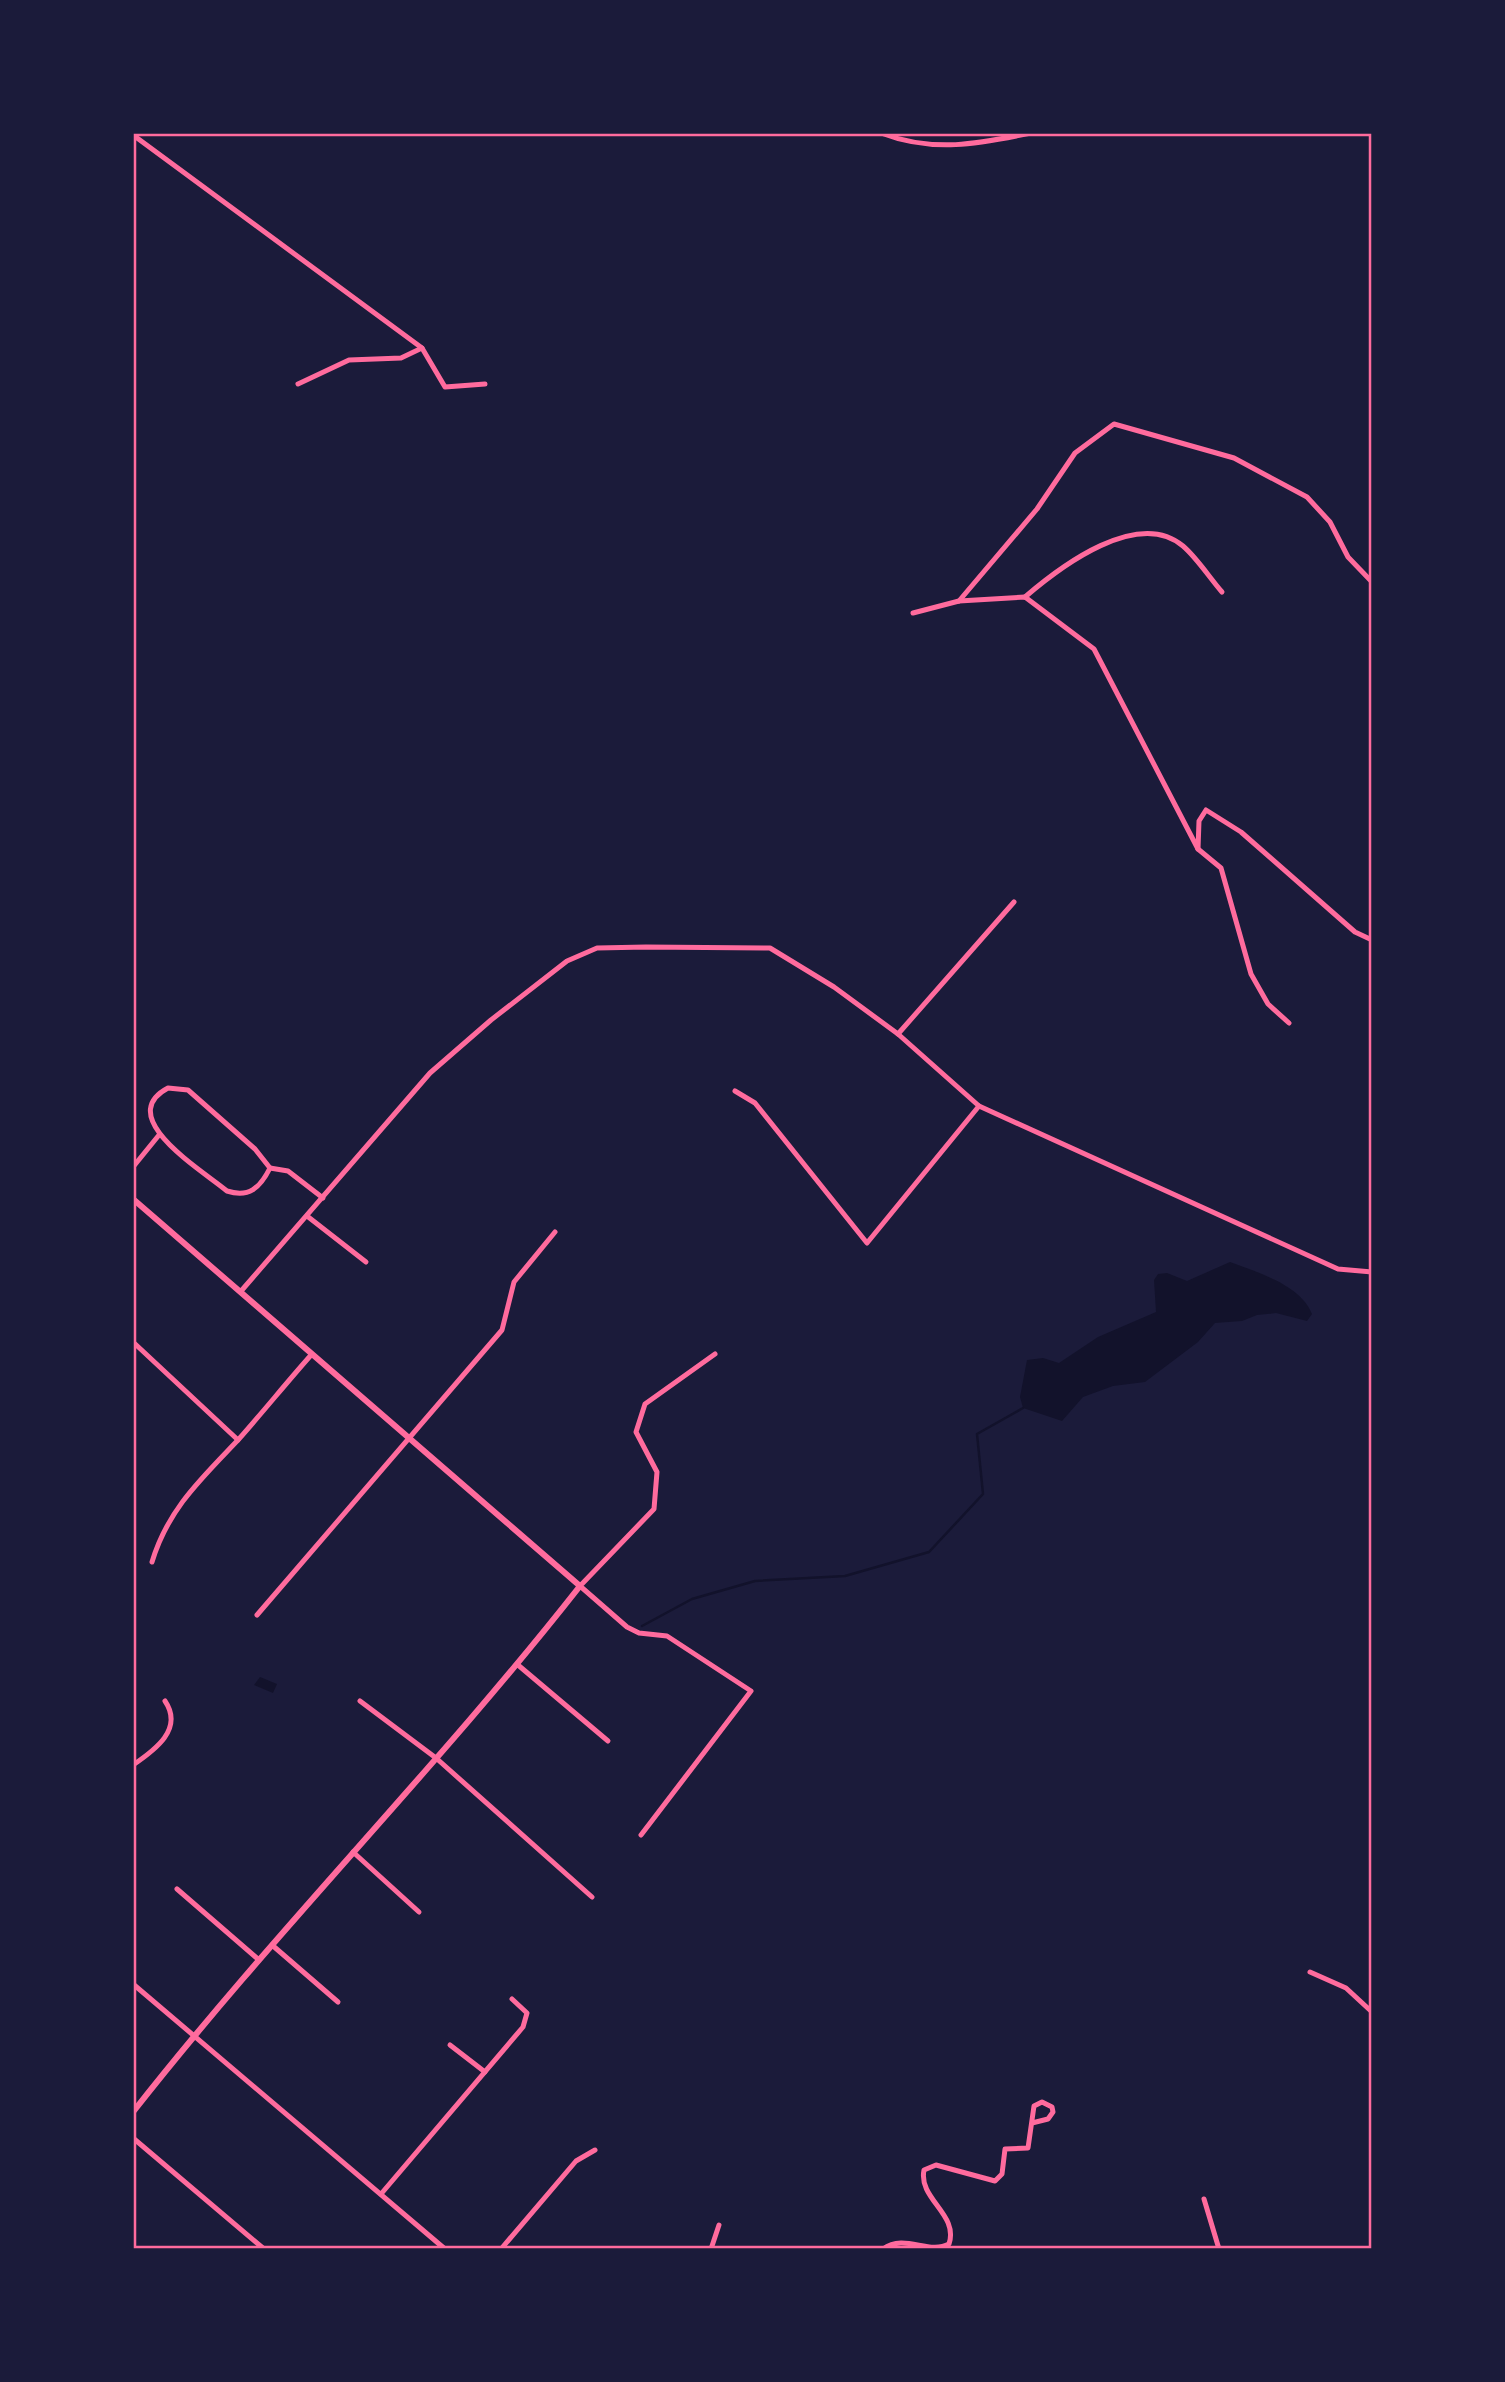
<svg xmlns="http://www.w3.org/2000/svg" width="1505" height="2382" viewBox="0 0 1505 2382" font-family="Jost,sans-serif">
<style>
.water{fill:#12122b}
.lines{fill:none;stroke-linecap:round;stroke-linejoin:round}
.stream{stroke:#12122b;stroke-width:2.5}
.minor{stroke:#ff6b9d;stroke-width:5}
.tertiary{stroke:#ff6b9d;stroke-width:6}
.neatline{fill:none;stroke:#ff6b9d;stroke-width:2.5}
</style>
<rect width="100%" height="100%" fill="#1b1b3a"/>
<g class="water">
<path d="M1230,1262C1257,1272 1301,1285 1312,1314L1307,1321L1276,1313L1257,1315L1242,1321L1215,1323L1198,1342L1145,1382L1113,1386L1083,1397L1062,1421L1023,1408L1020,1397L1027,1360L1043,1358L1059,1363L1098,1337L1156,1312L1154,1280L1158,1274L1167,1273L1187,1281Z"/>
<path d="M260,1677L277,1684L273,1693L254,1685Z"/>
</g>
<g class="lines">
<path class="stream" d="M642,1626L692,1599L755,1581L845,1576L929,1552L983,1494L977,1434L1023,1408"/>
<g class="minor">
<path d="M881,133C933,153 978,144 1031,133"/>
<path d="M133,135L422,348L445,387L485,384"/>
<path d="M298,384L349,360L401,358L422,348"/>
<path d="M1025,597C1061,566 1138,508 1183,546C1197,558 1209,577 1222,592"/>
<path d="M959,601L1037,509L1075,453L1114,424L1234,458L1307,497L1330,522L1348,557L1372,582"/>
<path d="M913,613L959,601L1025,597L1094,649L1198,849L1199,821L1206,810L1241,832L1355,932L1372,940"/>
<path d="M1198,849L1221,868L1251,974L1268,1004L1289,1023"/>
<path d="M898,1034L1014,902"/>
<path d="M168,1088L188,1090L255,1149L270,1168C260,1188 249,1198 227,1191C202,1170 113,1117 168,1088Z"/>
<path d="M735,1091L755,1103L867,1243L979,1106"/>
<path d="M133,1167L159,1135"/>
<path d="M270,1168L288,1171L323,1198"/>
<path d="M307,1216L366,1262"/>
<path d="M242,1290L430,1073L491,1020L567,961L597,948L646,947L770,948L834,987L898,1034L979,1106L1338,1269L1372,1272"/>
<path d="M133,1342L238,1440"/>
<path d="M152,1562C168,1509 201,1479 238,1440C263,1412 287,1382 312,1354"/>
<path d="M257,1615L502,1330L514,1282L555,1232"/>
<path d="M518,1665L608,1741"/>
<path d="M360,1701L436,1758L592,1897"/>
<path d="M133,1765C155,1750 184,1729 165,1701"/>
<path d="M641,1835L751,1691L667,1636L639,1633L627,1627L580,1586L654,1509L657,1472L636,1432L645,1404L715,1354"/>
<path d="M353,1852L419,1912"/>
<path d="M177,1889L259,1960"/>
<path d="M272,1945L338,2002"/>
<path d="M1310,1972L1346,1988L1372,2012"/>
<path d="M133,1984L445,2249"/>
<path d="M450,2045L485,2072"/>
<path d="M133,2138L264,2249"/>
<path d="M381,2194L523,2027L527,2013L512,1999"/>
<path d="M1204,2199L1219,2249"/>
<path d="M501,2249L576,2161L595,2150"/>
<path d="M711,2249L719,2225"/>
<path d="M883,2249C905,2233 928,2255 949,2244C959,2214 918,2199 924,2170L936,2165L995,2181L1002,2174L1005,2149L1028,2148L1034,2106L1042,2102L1052,2107L1053,2112L1048,2119L1032,2123"/>
</g>
<path class="tertiary" d="M133,1199L580,1586C438,1767 275,1931 133,2112"/>
</g>
<rect width="1505" height="2382" fill="none" stroke="#1b1b3a" stroke-width="270"/>
<rect x="135" y="135" width="1235" height="2112" class="neatline"/>
</svg>
